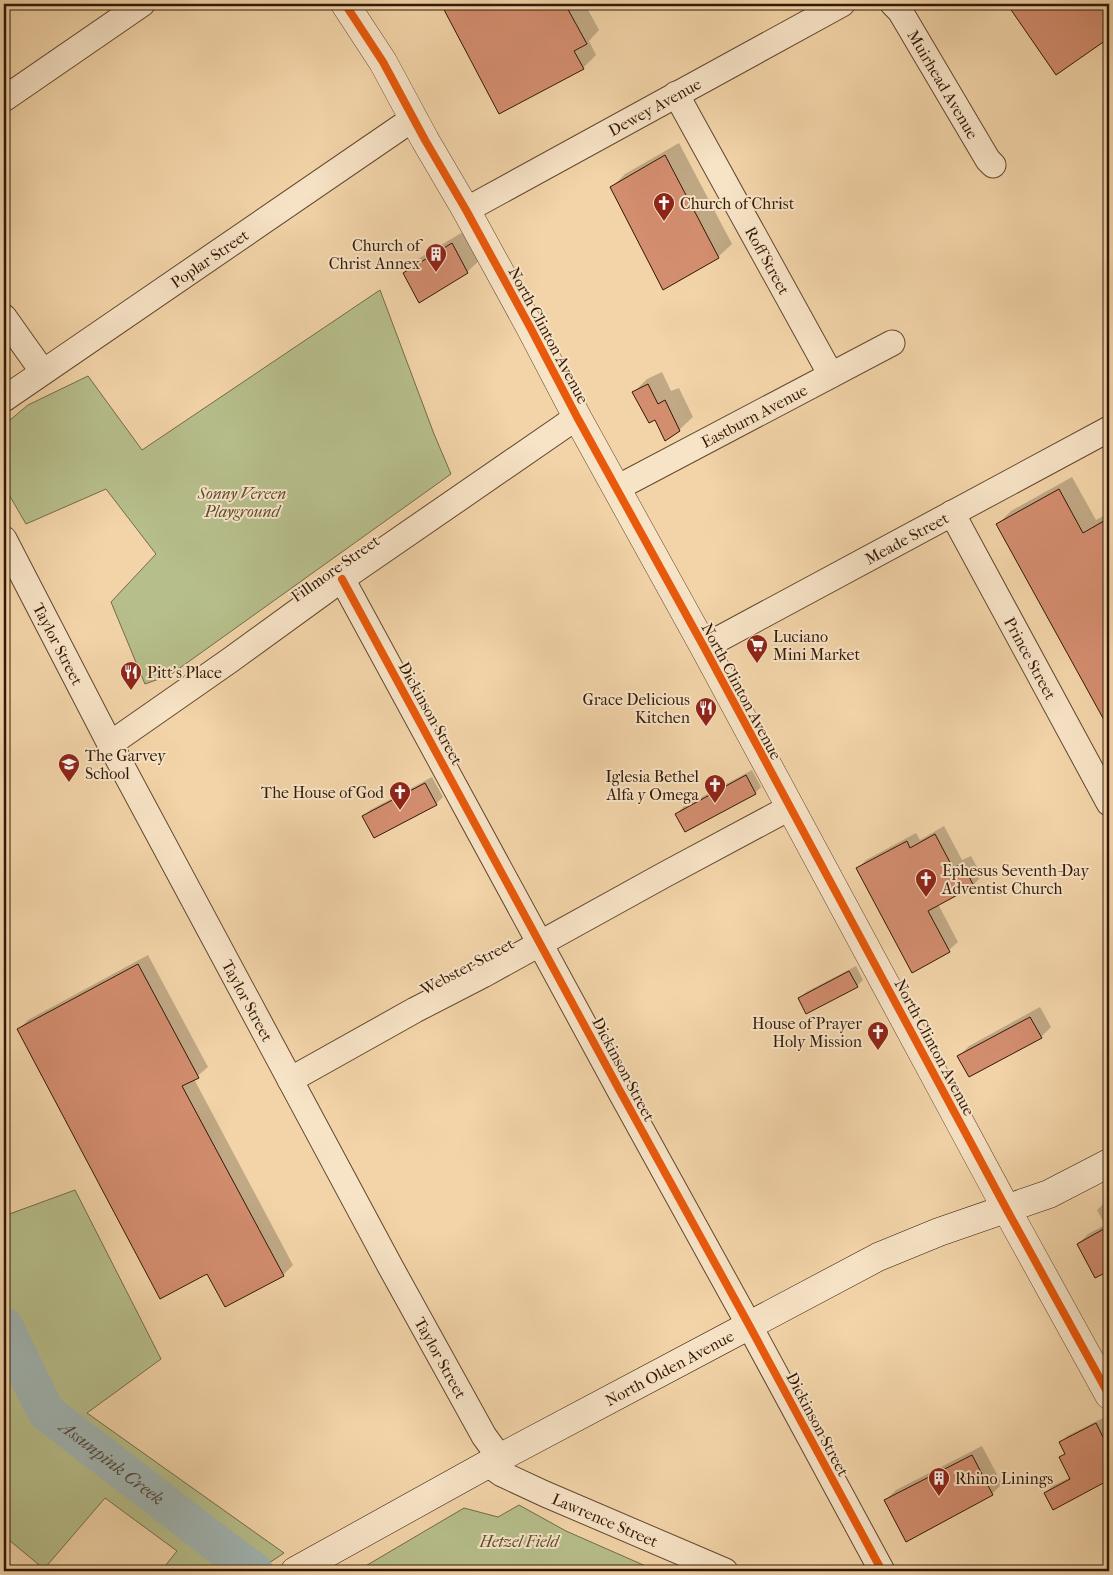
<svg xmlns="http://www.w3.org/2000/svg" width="1113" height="1575" viewBox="0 0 1113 1575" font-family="'IM FELL French Canon',serif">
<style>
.green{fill:#b6be8b;stroke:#746b48}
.shadow{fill:#0003}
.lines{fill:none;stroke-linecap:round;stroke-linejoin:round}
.river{stroke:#a0b5b3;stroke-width:38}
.building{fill:#d38d6f;stroke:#321806}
.minor-casing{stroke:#62472e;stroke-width:27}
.tertiary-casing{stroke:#62472e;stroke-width:29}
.secondary-casing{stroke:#321806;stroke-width:29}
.minor{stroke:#f7e3c6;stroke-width:25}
.tertiary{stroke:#f7e3c6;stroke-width:28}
.secondary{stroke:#f7e3c6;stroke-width:28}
.cycleway-casing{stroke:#f7e3c6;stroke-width:11}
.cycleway{stroke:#e8590c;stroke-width:8}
.labels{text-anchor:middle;stroke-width:4;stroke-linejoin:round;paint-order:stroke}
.street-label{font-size:16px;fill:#321806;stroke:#f7e3c6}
.poi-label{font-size:16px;fill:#321806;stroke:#f7e3c6;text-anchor:start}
.park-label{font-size:16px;font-style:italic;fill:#5a4a2e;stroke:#f7e3c6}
.water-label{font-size:18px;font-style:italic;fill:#53473a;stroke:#f7e3c6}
</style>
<rect width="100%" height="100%" fill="#f2d4a8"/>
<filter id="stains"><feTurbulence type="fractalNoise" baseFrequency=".004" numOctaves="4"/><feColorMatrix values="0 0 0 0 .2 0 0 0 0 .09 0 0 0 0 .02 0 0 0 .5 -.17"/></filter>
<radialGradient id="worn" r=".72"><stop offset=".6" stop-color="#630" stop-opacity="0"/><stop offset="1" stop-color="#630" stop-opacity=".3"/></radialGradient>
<g class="green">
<path d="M380,290L434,434L451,474L170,675L145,684L111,602L156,554L106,489L26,524L4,486V425L28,405L88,376L142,450Z"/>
<path d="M75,1190L161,1359L87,1413L284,1553L257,1571H161L177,1551L105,1498L44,1569L9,1540L4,1541V1216Z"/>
<path d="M519,1505L566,1531L657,1571H357L464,1508L498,1517Z"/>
</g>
<g class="shadow">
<path d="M443,4H585L599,30L589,41L596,55L583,68L500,112Z"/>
<path d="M1008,4H1109V37L1056,73Z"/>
<path d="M679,143L732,244L718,257L612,187L625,174Z"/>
<path d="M466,230L481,259L467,272L405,273L418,259Z"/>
<path d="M662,372L671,391L679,388L693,417L679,430L656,418L634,392L647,379Z"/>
<path d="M1072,477L1096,520L1109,513V726L998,524L1011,511Z"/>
<path d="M752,770L761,787L755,793L677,814L683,807Z"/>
<path d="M432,777L443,797L436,804L364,816L370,810Z"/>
<path d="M944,826L962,860L971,856L982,876L973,885L938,904L958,942L949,950L912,971L857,869L866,860L916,833L920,840Z"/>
<path d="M148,955L208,1067L194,1079L293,1265L283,1275L208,1272L18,1030L28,1020Z"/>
<path d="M856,966L863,980L857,986L800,998L806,992Z"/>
<path d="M1040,1007L1051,1027L1041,1037L959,1056L969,1046Z"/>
<path d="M1109,1199V1269L1096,1277L1078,1244L1088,1234L1105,1225L1097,1210Z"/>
<path d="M1103,1418L1109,1430V1479L1053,1508L1045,1493L1052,1486L1071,1477L1061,1458L1066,1453L1060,1443L1067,1436Z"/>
<path d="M982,1446L1002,1484L992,1494L886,1500L896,1490Z"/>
</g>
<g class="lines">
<path class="river" id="s1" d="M4,1326L46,1412L237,1559L254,1571"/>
</g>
<g class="building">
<path d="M441,4H565L587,44L574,51L584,69L499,114Z"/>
<path d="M1007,4H1109V38L1056,75Z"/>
<path d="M665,155L719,258L663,290L610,187Z"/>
<path d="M452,243L468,273L419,303L403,273Z"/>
<path d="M648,384L658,404L665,400L680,431L665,441L655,420L649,423L632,392Z"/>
<path d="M1059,489L1083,533L1109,518V729L996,524Z"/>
<path d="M746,775L756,794L685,832L675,814Z"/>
<path d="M425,783L437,805L374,838L362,816Z"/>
<path d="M935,834L953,868L962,864L974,886L928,911L950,952L912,973L856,868L907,841L910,848Z"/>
<path d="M138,964L199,1078L182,1086L284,1276L225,1307L207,1274L160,1299L17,1029Z"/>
<path d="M849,971L858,987L806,1014L798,998Z"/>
<path d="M1030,1017L1042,1038L969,1077L957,1056Z"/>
<path d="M1109,1226V1271L1095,1278L1077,1244Z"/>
<path d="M1096,1423L1109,1449V1480L1053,1510L1044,1493L1070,1479L1059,1457L1065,1454L1059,1442Z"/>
<path d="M972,1455L993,1495L906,1542L884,1500Z"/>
</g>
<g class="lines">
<g class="minor-casing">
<g id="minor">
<path id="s2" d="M893,4L900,11L988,160L993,165"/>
<path id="s3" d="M676,94L831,375"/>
<path d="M4,99L142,4"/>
<path id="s4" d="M466,210L842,4"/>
<path d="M4,317L43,372"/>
<path id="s5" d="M4,399L414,118"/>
<path id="s6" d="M617,488L892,343"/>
<path id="s7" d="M952,513L1109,803"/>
<path id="s8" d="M4,539L110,744L390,1266L484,1436L500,1458"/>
<path d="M342,579L620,1091L749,1325L882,1571"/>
<path id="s9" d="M704,647L1109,429"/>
<path d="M110,744L229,661L342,579L577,417"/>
<path d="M290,1080L415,1010L483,975L664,875L789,808"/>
<path id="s10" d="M488,1464L502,1474L545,1494L725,1571"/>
</g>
</g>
<g class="tertiary-casing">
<path id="tertiary" d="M345,4L383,62L425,140L466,210L530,327L577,417L704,647L1007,1210L1109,1395"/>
</g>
<g class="secondary-casing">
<g id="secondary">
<path id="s11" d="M295,1571L488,1464L878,1257L939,1232L1049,1194L1109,1163"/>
</g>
</g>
<use href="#minor" class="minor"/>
<use href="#tertiary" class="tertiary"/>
<use href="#secondary" class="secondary"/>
<g class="cycleway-casing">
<g id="cycleway">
<path d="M345,4L383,62L425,140L466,210L530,327L577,417L704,647L1007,1210L1109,1395"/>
<path d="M342,579L620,1091L749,1325L882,1571"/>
</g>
</g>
<use href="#cycleway" class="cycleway"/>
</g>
<defs>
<g id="church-pin" transform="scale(1.125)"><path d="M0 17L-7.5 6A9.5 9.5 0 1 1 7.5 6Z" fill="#8f2418" stroke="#f7e3c6"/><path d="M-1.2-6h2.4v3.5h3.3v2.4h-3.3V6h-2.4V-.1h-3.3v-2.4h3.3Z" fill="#fff"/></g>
<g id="building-pin" transform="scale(1.125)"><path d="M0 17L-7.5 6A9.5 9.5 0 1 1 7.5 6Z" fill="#8f2418" stroke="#f7e3c6"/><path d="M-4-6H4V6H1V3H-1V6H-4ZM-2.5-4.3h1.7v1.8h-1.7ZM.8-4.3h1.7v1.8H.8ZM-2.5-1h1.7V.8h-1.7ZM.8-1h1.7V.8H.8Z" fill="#fff"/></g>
<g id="supermarket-pin" transform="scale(1.125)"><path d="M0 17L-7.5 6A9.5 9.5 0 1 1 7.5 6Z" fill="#8f2418" stroke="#f7e3c6"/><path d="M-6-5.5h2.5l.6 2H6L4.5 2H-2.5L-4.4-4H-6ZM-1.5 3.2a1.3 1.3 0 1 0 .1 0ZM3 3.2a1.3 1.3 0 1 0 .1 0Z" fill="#fff"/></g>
<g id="restaurant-pin" transform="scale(1.125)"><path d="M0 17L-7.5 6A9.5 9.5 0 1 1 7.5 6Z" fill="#8f2418" stroke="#f7e3c6"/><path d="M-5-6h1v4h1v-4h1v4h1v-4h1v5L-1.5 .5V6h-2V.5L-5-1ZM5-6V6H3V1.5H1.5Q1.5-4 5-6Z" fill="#fff"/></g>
<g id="school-pin" transform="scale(1.125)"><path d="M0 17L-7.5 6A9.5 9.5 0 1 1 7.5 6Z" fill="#8f2418" stroke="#f7e3c6"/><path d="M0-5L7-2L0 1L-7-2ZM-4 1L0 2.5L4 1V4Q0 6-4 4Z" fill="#fff"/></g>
</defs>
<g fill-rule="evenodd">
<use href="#church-pin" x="664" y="203"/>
<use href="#building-pin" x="436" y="254"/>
<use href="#supermarket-pin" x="757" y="645"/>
<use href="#restaurant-pin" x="131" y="672"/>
<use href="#restaurant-pin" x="706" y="708"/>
<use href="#school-pin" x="69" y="764"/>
<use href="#church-pin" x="715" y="785"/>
<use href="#church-pin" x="400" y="792"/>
<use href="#church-pin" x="926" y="879"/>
<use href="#church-pin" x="878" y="1032"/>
<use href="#building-pin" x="939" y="1478"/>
</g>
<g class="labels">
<g class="street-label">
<text dy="6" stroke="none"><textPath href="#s2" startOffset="95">Muirhead Avenue</textPath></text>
<text dy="6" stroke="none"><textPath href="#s4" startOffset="215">Dewey Avenue</textPath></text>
<text dy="6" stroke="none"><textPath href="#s5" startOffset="249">Poplar Street</textPath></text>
<text dy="6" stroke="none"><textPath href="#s3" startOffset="190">Roff Street</textPath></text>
<text transform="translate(549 335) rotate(62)" y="6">North Clinton Avenue</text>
<text dy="6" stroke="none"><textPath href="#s6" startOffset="155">Eastburn Avenue</textPath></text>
<text dy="6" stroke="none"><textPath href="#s9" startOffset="230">Meade Street</textPath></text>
<text transform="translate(335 568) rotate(-35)" y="6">Fillmore Street</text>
<text dy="6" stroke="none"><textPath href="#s8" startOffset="118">Taylor Street</textPath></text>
<text dy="6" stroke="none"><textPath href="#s7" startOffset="165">Prince Street</textPath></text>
<text transform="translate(742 691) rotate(62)" y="6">North Clinton Avenue</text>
<text transform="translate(431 713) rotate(61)" y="6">Dickinson Street</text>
<text transform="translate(467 966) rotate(-28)" y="6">Webster Street</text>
<text dy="6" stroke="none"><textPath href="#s8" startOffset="522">Taylor Street</textPath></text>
<text transform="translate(935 1047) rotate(62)" y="6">North Clinton Avenue</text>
<text transform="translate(624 1069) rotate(62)" y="6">Dickinson Street</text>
<text dy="6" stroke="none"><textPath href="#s8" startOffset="928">Taylor Street</textPath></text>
<text dy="6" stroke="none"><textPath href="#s11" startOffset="426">North Olden Avenue</textPath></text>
<text transform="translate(818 1424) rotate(62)" y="6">Dickinson Street</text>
<text dy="6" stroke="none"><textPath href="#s10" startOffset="130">Lawrence Street</textPath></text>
</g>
<g class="poi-label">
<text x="680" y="209">Church of Christ</text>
<text x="420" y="251" text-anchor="end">Church of<tspan x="420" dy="18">Christ Annex</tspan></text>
<text x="773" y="642">Luciano<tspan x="773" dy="18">Mini Market</tspan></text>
<text x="147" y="678">Pitt's Place</text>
<text x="690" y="705" text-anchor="end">Grace Delicious<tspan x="690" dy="18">Kitchen</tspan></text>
<text x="85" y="761">The Garvey<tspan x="85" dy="18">School</tspan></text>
<text x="699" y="782" text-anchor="end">Iglesia Bethel<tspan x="699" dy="18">Alfa y Omega</tspan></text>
<text x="384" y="798" text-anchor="end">The House of God</text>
<text x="942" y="876">Ephesus Seventh-Day<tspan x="942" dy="18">Adventist Church</tspan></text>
<text x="862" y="1029" text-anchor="end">House of Prayer<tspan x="862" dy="18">Holy Mission</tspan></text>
<text x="955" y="1484">Rhino Linings</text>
</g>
<g class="park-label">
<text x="242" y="499">Sonny Vereen<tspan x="242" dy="18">Playground</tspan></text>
<text x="519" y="1547">Hetzel Field</text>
</g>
<g class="water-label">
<text dy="6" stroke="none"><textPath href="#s1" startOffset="179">Assunpink Creek</textPath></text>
</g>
</g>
<rect width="1113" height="1575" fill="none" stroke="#f2d4a8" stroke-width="20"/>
<rect x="5" y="5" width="1103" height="1565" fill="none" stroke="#321806" stroke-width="2.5"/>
<rect x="10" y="10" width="1093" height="1555" fill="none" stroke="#321806"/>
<rect width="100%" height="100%" filter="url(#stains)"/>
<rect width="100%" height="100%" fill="url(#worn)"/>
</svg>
